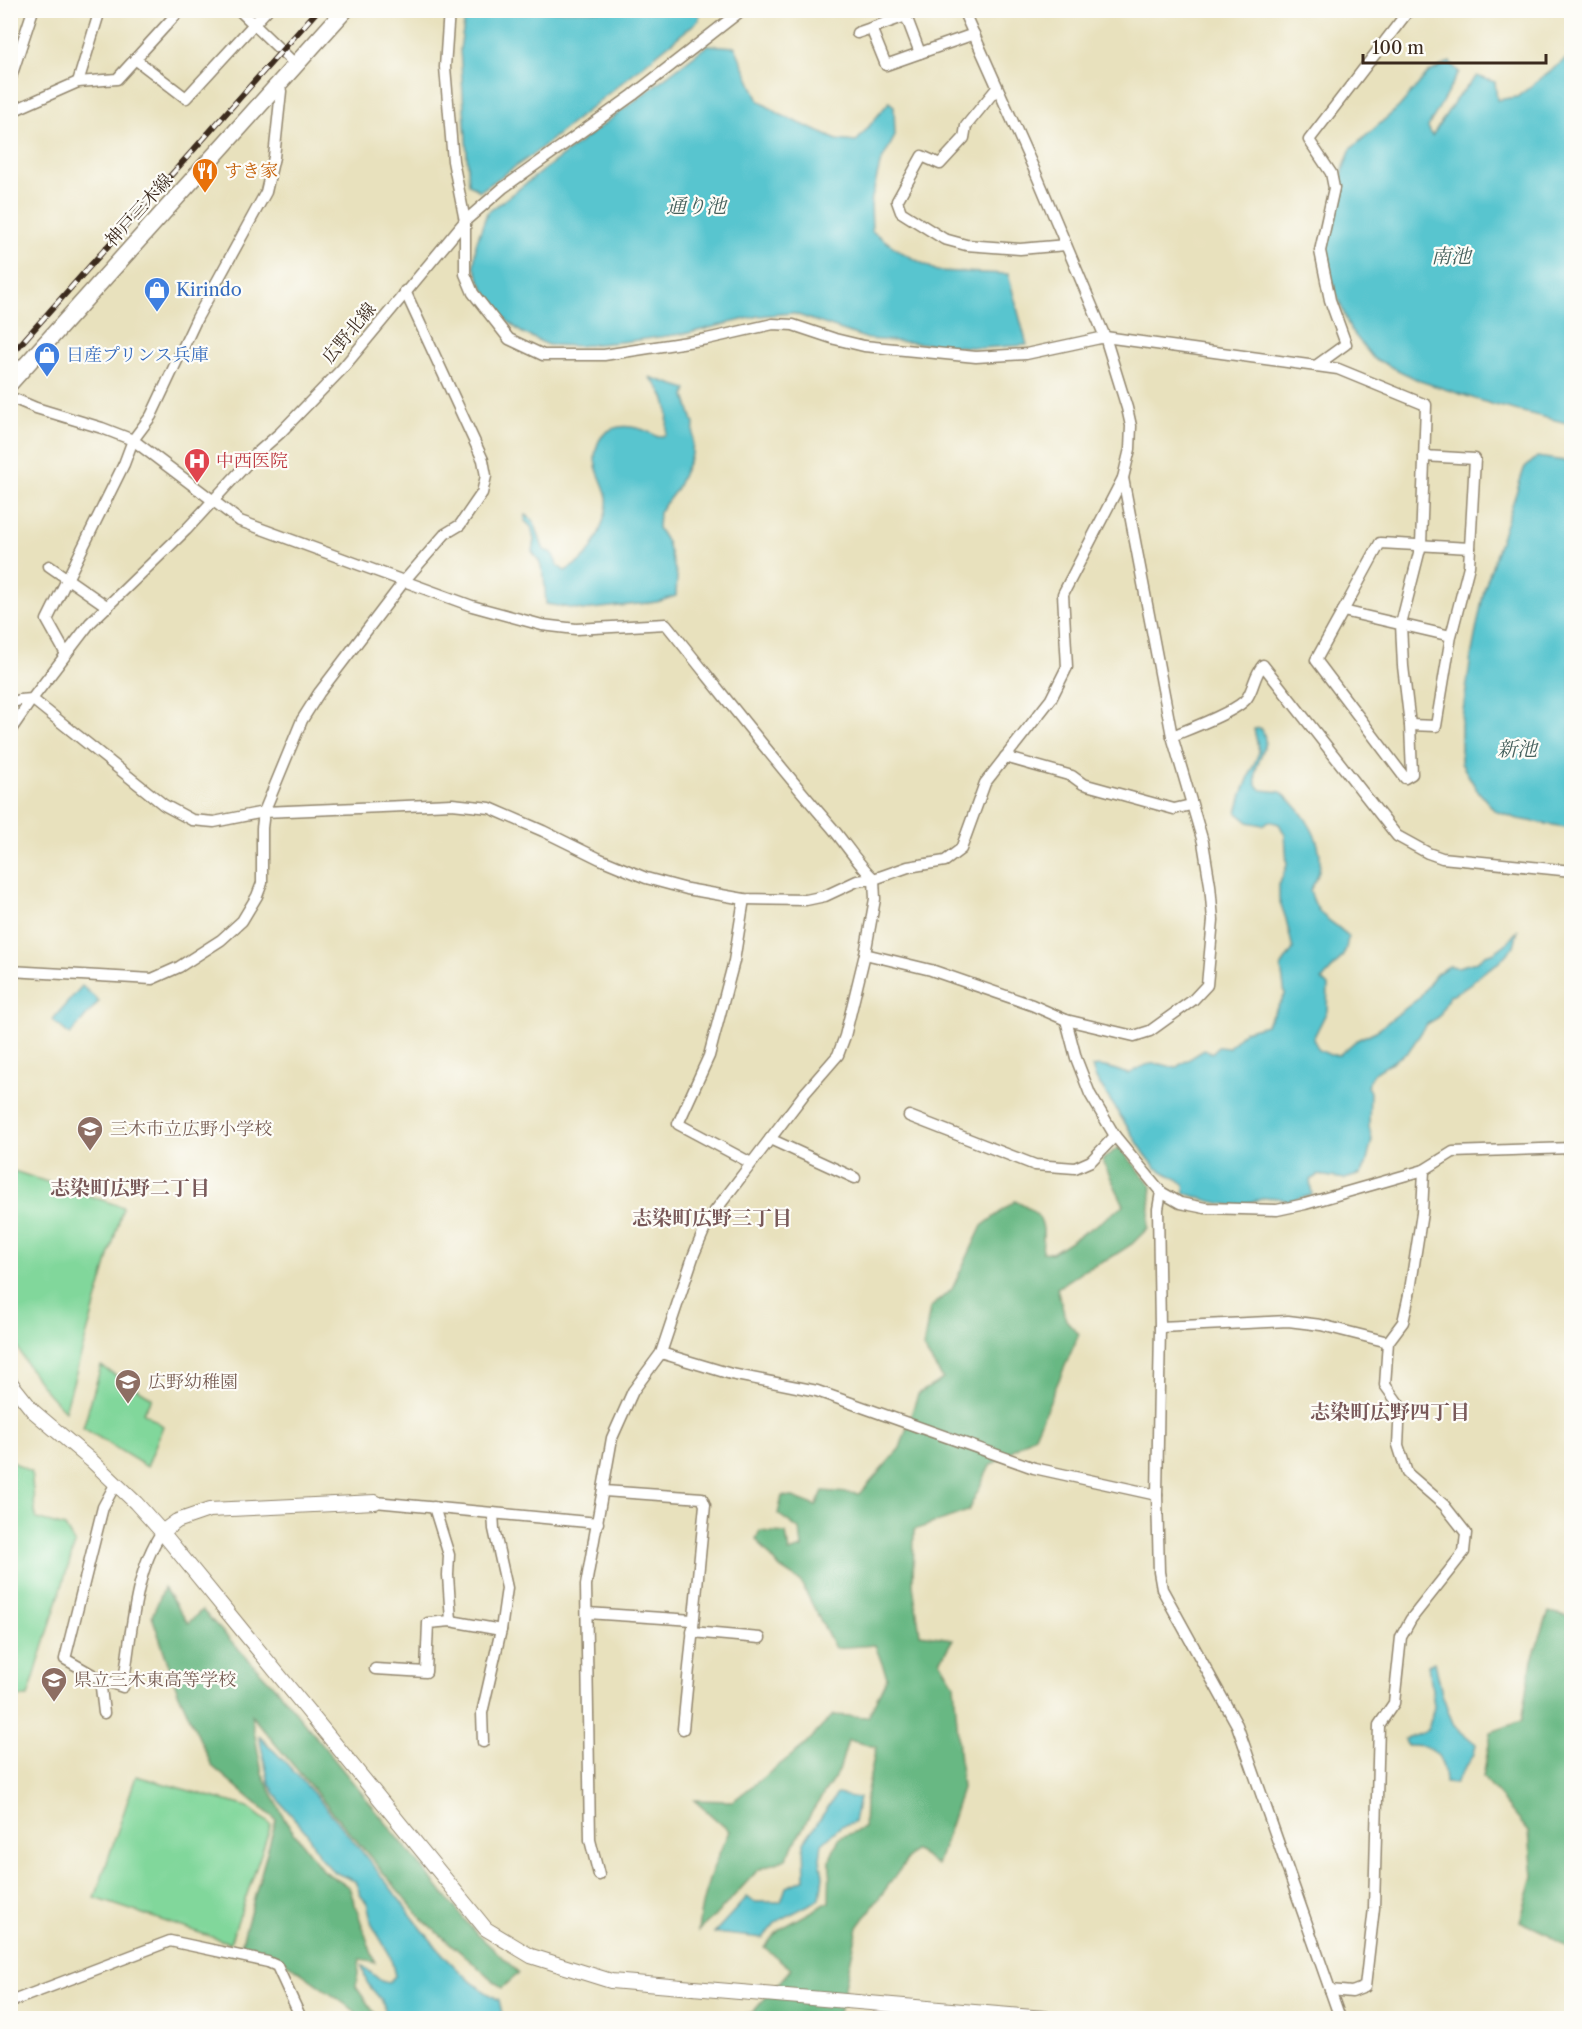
<svg xmlns="http://www.w3.org/2000/svg" width="1582" height="2029" viewBox="0 0 1582 2029" font-family="'Libre Caslon Text','Noto Serif JP',serif">
<style>
.green{fill:#81d79b;stroke:#5e805c;stroke-width:1.5}
.forest{fill:#68b883;stroke:#527150;stroke-width:1.5}
.water{fill:#58c5cf;stroke:#4a7876;stroke-width:1.5}
.lines{fill:none;stroke-linecap:round;stroke-linejoin:round}
.minor-casing{stroke:#92866e;stroke-width:13}
.tertiary-casing{stroke:#92866e;stroke-width:16}
.primary-casing{stroke:#92866e;stroke-width:19}
.minor{stroke:#fff;stroke-width:10}
.tertiary{stroke:#fff;stroke-width:14}
.primary{stroke:#fff;stroke-width:16}
.rail-casing{stroke:#3b2a1e;stroke-width:6}
.rail{stroke:#fdfcf7;stroke-width:4;stroke-dasharray:11;stroke-linecap:butt}
.labels{text-anchor:middle;stroke-width:4.5;stroke-linejoin:round;paint-order:stroke}
.food-label{font-size:18px;fill:#c56008;stroke:#fdfcf7;text-anchor:start}
.street-label{font-size:18px;fill:#3b2a1e;stroke:#fdfcf7}
.shop-label{font-size:18px;fill:#366cbe;stroke:#fdfcf7;text-anchor:start}
.health-label{font-size:18px;fill:#be3a42;stroke:#fdfcf7;text-anchor:start}
.education-label{font-size:18px;fill:#785e54;stroke:#fdfcf7;text-anchor:start}
.water-label{font-size:20px;font-style:italic;fill:#45605c;stroke:#fdfcf7}
.neighbourhood-label{font-size:20px;font-weight:bold;fill:#795959;stroke:#fdfcf7}
</style>
<rect width="100%" height="100%" fill="#fdfcf7"/>
<filter id="ink" filterUnits="userSpaceOnUse"><feTurbulence type="fractalNoise" baseFrequency=".0167" numOctaves="2"/><feDisplacementMap in="SourceGraphic" scale="12" xChannelSelector="R" yChannelSelector="G"/><feConvolveMatrix kernelMatrix="1 2 1 2 8 2 1 2 1" color-interpolation-filters="sRGB"/></filter>
<filter id="wash" filterUnits="userSpaceOnUse"><feTurbulence type="fractalNoise" baseFrequency=".008" numOctaves="4" result="noise"/><feDisplacementMap in="SourceGraphic" scale="24" xChannelSelector="R" yChannelSelector="G"/><feGaussianBlur stdDeviation="1.35" result="paint"/><feColorMatrix in="noise" values="0 0 0 0 0 0 0 0 0 0 0 0 0 0 0 0 0 1.4 0 .05"/><feComposite in="paint" operator="in"/></filter>
<g filter="url(#wash)">
<rect width="100%" height="100%" fill="#e8e1bd"/>
<g class="green">
<path d="M14,1171L123,1207L65,1411C42,1389 22,1361 11,1332L10,1191Z"/>
<path d="M101,1366L152,1398L143,1412L163,1426L147,1467L83,1428Z"/>
<path d="M11,1461L31,1472L36,1519L65,1527L75,1544L28,1697H11Z"/>
<path d="M136,1776L248,1807L271,1825L230,1943L95,1898Z"/>
</g>
<g class="forest">
<path d="M1119,1147L1152,1186L1148,1228L1132,1244L1107,1260L1083,1271L1057,1288L1066,1320L1079,1334L1035,1435L990,1466L968,1511L914,1530L913,1585L920,1634L953,1639L940,1661L954,1684L962,1789L937,1865L914,1850L858,1927L838,2018H734L753,2012L791,1969L764,1947L780,1929L829,1902L830,1859L839,1838L864,1828L865,1801L876,1747L848,1740L839,1771L813,1810L786,1859L758,1870L720,1911L698,1931C701,1895 714,1864 729,1831L694,1800L733,1801L805,1745L833,1715L868,1717L887,1677L875,1645L835,1648L800,1581L780,1568L756,1539L760,1531L786,1533L789,1552L802,1548L800,1530L778,1514L782,1496L793,1497L816,1506L823,1491L860,1494L900,1448L918,1394L943,1379L923,1348L930,1308L952,1289L982,1226L1015,1201C1044,1216 1045,1220 1042,1252L1052,1253L1096,1225L1124,1205L1102,1160Z"/>
<path d="M164,1588L188,1623L202,1610L281,1694L473,1930L519,1973L502,1988L423,1920L251,1715L262,1773L286,1822L323,1871L349,1887L375,1963L360,1959L356,1987L378,2018H354L356,2012L280,1958L240,1949L276,1820L212,1766L177,1690L152,1616Z"/>
<path d="M1549,1612L1571,1617V1951L1550,1935L1520,1921L1533,1877L1529,1832L1483,1777L1491,1732L1522,1721L1532,1660Z"/>
</g>
<g class="water">
<path d="M466,11L699,10V20L535,153L480,191L469,184L460,49Z"/>
<path d="M708,45L735,47L759,101L781,115L837,140L856,142L889,102L894,106L895,136L880,164L871,202L872,231L901,252L937,271L1008,274L1027,345L982,348L868,339L792,313L758,316L689,333L630,341L578,346L548,345L521,332L497,312L481,283L474,266L476,244L487,213Z"/>
<path d="M1571,55V424L1491,404L1420,381L1373,358L1350,329L1332,282L1326,242L1344,167L1351,149L1399,107L1429,72L1450,62L1459,72L1428,127L1432,136L1456,99L1477,76L1495,82L1497,100L1517,97Z"/>
<path d="M649,377L687,389L685,396L694,424L692,454L676,490L659,512L658,528L667,542L677,576L676,596L657,602L583,610L546,604L544,576L539,561L532,551L534,540L531,527L525,521L526,515C538,522 538,538 544,550L552,553L558,566L565,571C572,567 582,561 587,555C596,544 609,511 607,498C605,484 595,472 595,458C597,420 633,421 658,437L666,435C670,410 668,395 649,377Z"/>
<path d="M1537,457L1571,462V828L1518,819L1495,811L1477,790L1461,763V724L1471,657L1484,590L1524,469Z"/>
<path d="M1260,728C1272,741 1259,756 1256,770C1255,775 1256,781 1256,785L1262,790L1281,792C1304,811 1329,846 1317,877C1316,881 1312,886 1310,890C1318,920 1329,917 1348,936C1346,961 1336,962 1322,980L1328,986L1327,1011L1313,1039L1319,1050L1330,1055H1339L1357,1040L1376,1031L1419,998L1436,974L1449,966L1458,967L1476,962L1485,955L1495,952L1507,943L1518,930L1514,946L1498,963L1479,975L1467,987L1449,996L1439,1017L1427,1024L1408,1052L1373,1074L1367,1086L1370,1092L1369,1127L1372,1140L1366,1165L1361,1174L1345,1179L1318,1175L1310,1180L1312,1195L1286,1201C1271,1193 1256,1201 1241,1205C1228,1207 1198,1198 1185,1193L1184,1185L1179,1180L1156,1168L1145,1154L1095,1077L1092,1067C1105,1064 1116,1071 1129,1074C1147,1062 1155,1061 1175,1068L1204,1050L1212,1053L1218,1047L1228,1048L1245,1031L1266,1025L1285,995L1281,967L1293,949L1286,919L1279,899V885L1287,865L1285,835L1279,824L1269,821L1263,825L1248,822L1237,813L1242,794L1259,752L1254,729Z"/>
<path d="M82,986L99,1001L70,1035L52,1020Z"/>
<path d="M1435,1662L1442,1694L1454,1726L1476,1744L1474,1754L1455,1784L1445,1783C1444,1756 1435,1744 1407,1745L1405,1740C1412,1735 1419,1736 1428,1730L1434,1707L1429,1665Z"/>
<path d="M259,1736C305,1780 346,1831 386,1882C419,1924 450,1974 499,2000L503,2018H385C387,1998 372,1994 366,1980C364,1976 364,1970 362,1965L381,1981L388,1983L395,1976L390,1955L372,1925L367,1903L361,1896L355,1881L334,1872L319,1856L307,1833L280,1802L269,1783Z"/>
<path d="M837,1794L859,1798L854,1822L841,1826L822,1843L820,1859L823,1876L820,1899L776,1922L763,1938L714,1933L747,1897L754,1902H781L786,1887L805,1879L804,1842Z"/>
</g>
</g>
<g filter="url(#ink)">
<g class="lines">
<g class="minor-casing">
<g id="minor">
<path d="M239,10L296,65"/>
<path d="M449,10L445,67L453,161L465,221V274L473,293L509,339L543,355H604L707,339L773,324L793,325L835,339L864,346L976,357L1026,354L1105,337L1338,369L1426,405L1421,545L1401,624L1403,666L1410,725L1412,774L1405,778L1316,660L1343,611L1451,636"/>
<path d="M871,28L886,65L974,34"/>
<path d="M857,33L906,16L920,53"/>
<path d="M135,59L186,98L267,10"/>
<path d="M10,80L33,10"/>
<path d="M78,82L100,10"/>
<path d="M997,88L966,126L964,138L940,164L922,156L897,201L901,212L944,239L966,245L1020,249L1066,245"/>
<path d="M10,112L78,82L117,79L180,10"/>
<path d="M1317,365L1346,344L1330,300L1320,251L1334,188L1331,173L1309,140L1409,10"/>
<path d="M10,397L36,408L102,428L133,440L240,521L472,606L542,625L576,629L666,624C720,691 772,758 828,823C845,842 855,861 874,879L875,899L865,954L845,1036L838,1055L805,1093L709,1219L694,1254L661,1353L633,1391L612,1438L586,1585L590,1840L599,1875"/>
<path d="M1424,456L1475,459L1470,548"/>
<path d="M49,566L108,607"/>
<path d="M1343,611L1380,543L1470,548L1469,566L1451,636L1436,726L1410,725"/>
<path d="M66,654L47,620L124,464L133,440L151,416L197,318L266,192L274,157L281,91L276,87"/>
<path d="M10,703L20,700L32,699L90,623L186,530L256,454L280,433L342,369L465,221L503,188L633,95L742,10"/>
<path d="M10,731L32,699L164,805L192,820L214,822L264,812L452,804L490,808L543,831L600,859L646,878L687,889L744,899L806,900L825,896L857,881L874,879L908,867L945,861L961,849L985,783L1051,699L1067,667L1063,594L1123,478L1130,449L1131,426L1127,408L1105,337L1037,176L963,10"/>
<path d="M1172,736C1189,729 1238,711 1247,698C1254,688 1254,675 1263,665L1397,836L1428,853L1442,858L1572,871"/>
<path d="M1005,757L1072,776L1083,784L1174,809L1191,805"/>
<path d="M744,899L734,961L709,1056L678,1124L751,1163"/>
<path d="M865,954L931,970L1032,1005L1066,1020L1134,1036L1150,1031L1193,1000L1207,985L1213,920L1210,885L1203,842L1172,736L1123,478"/>
<path d="M10,971L152,979L179,967L221,940L242,921L257,896L262,883V828L264,812L302,720L319,693L405,580L445,534L460,525L482,493L486,476L483,460L405,291"/>
<path d="M1066,1020L1076,1058L1090,1094L1115,1136L1161,1192L1180,1203L1205,1208L1277,1210L1305,1204L1424,1170L1453,1152L1572,1148"/>
<path d="M909,1116L1035,1165L1075,1168L1091,1161L1115,1136"/>
<path d="M770,1139L855,1178"/>
<path d="M1161,1192L1158,1209L1160,1327L1157,1495L1159,1572L1162,1589L1237,1725L1340,2018"/>
<path d="M1160,1327L1288,1321L1321,1325L1388,1342"/>
<path d="M661,1353L731,1374L817,1391L1034,1468L1157,1495"/>
<path d="M604,1491L702,1498L705,1505L683,1729"/>
<path d="M375,1502L598,1523"/>
<path d="M434,1507L449,1555L448,1575L451,1621"/>
<path d="M587,1613L693,1620"/>
<path d="M692,1632L760,1638"/>
<path d="M375,1669L426,1672L428,1623L451,1621L501,1630"/>
<path d="M100,1679L123,1687C131,1639 134,1571 162,1532"/>
<path d="M104,1713L100,1679L65,1659L103,1507L116,1483"/>
<path d="M483,1742L482,1713L501,1630L507,1588L494,1529L493,1513"/>
<path d="M1330,1990L1352,1992L1365,1987L1374,1908L1379,1725L1394,1703L1401,1637L1411,1619L1464,1552L1466,1533L1444,1505L1407,1473L1398,1445L1400,1406L1385,1385L1388,1342L1403,1322L1410,1290L1422,1213L1424,1170"/>
<path d="M10,2002L170,1941L268,1962L277,1966L301,2018"/>
</g>
</g>
<g class="tertiary-casing">
<g id="tertiary">
<path d="M10,1382L33,1411L93,1462L136,1503L162,1532L486,1929L531,1956L611,1981L1045,2018"/>
<path d="M162,1532L177,1521L209,1510L375,1502"/>
</g>
</g>
<g class="primary-casing">
<path id="primary" d="M10,383L345,10"/>
</g>
<use href="#minor" class="minor"/>
<use href="#tertiary" class="tertiary"/>
<use href="#primary" class="primary"/>
<g class="rail-casing">
<path id="rail" d="M10,356L318,10"/>
</g>
<use href="#rail" class="rail"/>
</g>
</g>
<defs>
<g id="restaurant-pin" transform="scale(1.35)"><path d="M0 17L-7.5 6A9.5 9.5 0 1 1 7.5 6Z" fill="#e8710a" stroke="#fdfcf7"/><path d="M-5-6h1v4h1v-4h1v4h1v-4h1v5L-1.5 .5V6h-2V.5L-5-1ZM5-6V6H3V1.5H1.5Q1.5-4 5-6Z" fill="#fff"/></g>
<g id="shop-pin" transform="scale(1.35)"><path d="M0 17L-7.5 6A9.5 9.5 0 1 1 7.5 6Z" fill="#3f7fe0" stroke="#fdfcf7"/><path d="M-5-2.5h2.3a2.7 3.5 0 0 1 5.4 0H5L5.5 6h-11ZM-1.5-2.5h3a1.5 2.3 0 0 0-3 0Z" fill="#fff"/></g>
<g id="hospital-pin" transform="scale(1.35)"><path d="M0 17L-7.5 6A9.5 9.5 0 1 1 7.5 6Z" fill="#e0444e" stroke="#fdfcf7"/><path d="M-5-5h3v3.5h4V-5h3V5h-3V1.5h-4V5h-3Z" fill="#fff"/></g>
<g id="school-pin" transform="scale(1.35)"><path d="M0 17L-7.5 6A9.5 9.5 0 1 1 7.5 6Z" fill="#8d6e63" stroke="#fdfcf7"/><path d="M0-5L7-2L0 1L-7-2ZM-4 1L0 2.5L4 1V4Q0 6-4 4Z" fill="#fff"/></g>
</defs>
<g fill-rule="evenodd">
<use href="#restaurant-pin" x="205" y="171"/>
<use href="#shop-pin" x="157" y="290"/>
<use href="#shop-pin" x="47" y="355"/>
<use href="#hospital-pin" x="197" y="461"/>
<use href="#school-pin" x="90" y="1129"/>
<use href="#school-pin" x="128" y="1382"/>
<use href="#school-pin" x="54" y="1680"/>
</g>
<g class="labels">
<g class="food-label">
<text x="224" y="177">すき家</text>
</g>
<g class="street-label">
<text transform="translate(139 210) rotate(-48)" y="6">神戸三木線</text>
<text transform="translate(349 333) rotate(-50)" y="6">広野北線</text>
</g>
<g class="shop-label">
<text x="176" y="296">Kirindo</text>
<text x="66" y="361">日産プリンス兵庫</text>
</g>
<g class="health-label">
<text x="216" y="467">中西医院</text>
</g>
<g class="education-label">
<text x="110" y="1135">三木市立広野小学校</text>
<text x="148" y="1388">広野幼稚園</text>
<text x="74" y="1686">県立三木東高等学校</text>
</g>
<g class="water-label">
<text x="696" y="213">通り池</text>
<text x="1451" y="263">南池</text>
<text x="1517" y="756">新池</text>
</g>
<g class="neighbourhood-label">
<text x="130" y="1195">志染町広野二丁目</text>
<text x="712" y="1225">志染町広野三丁目</text>
<text x="1390" y="1419">志染町広野四丁目</text>
</g>
</g>
<rect width="1582" height="2029" fill="none" stroke="#fdfcf7" stroke-width="36"/>
<path d="M1363 54v9h183v-9" fill="none" stroke="#3b2a1e" stroke-width="3"/>
<text x="1372" y="54" font-size="18" fill="#3b2a1e" stroke="#fdfcf7" stroke-width="4.5" paint-order="stroke">100 m</text>
</svg>
